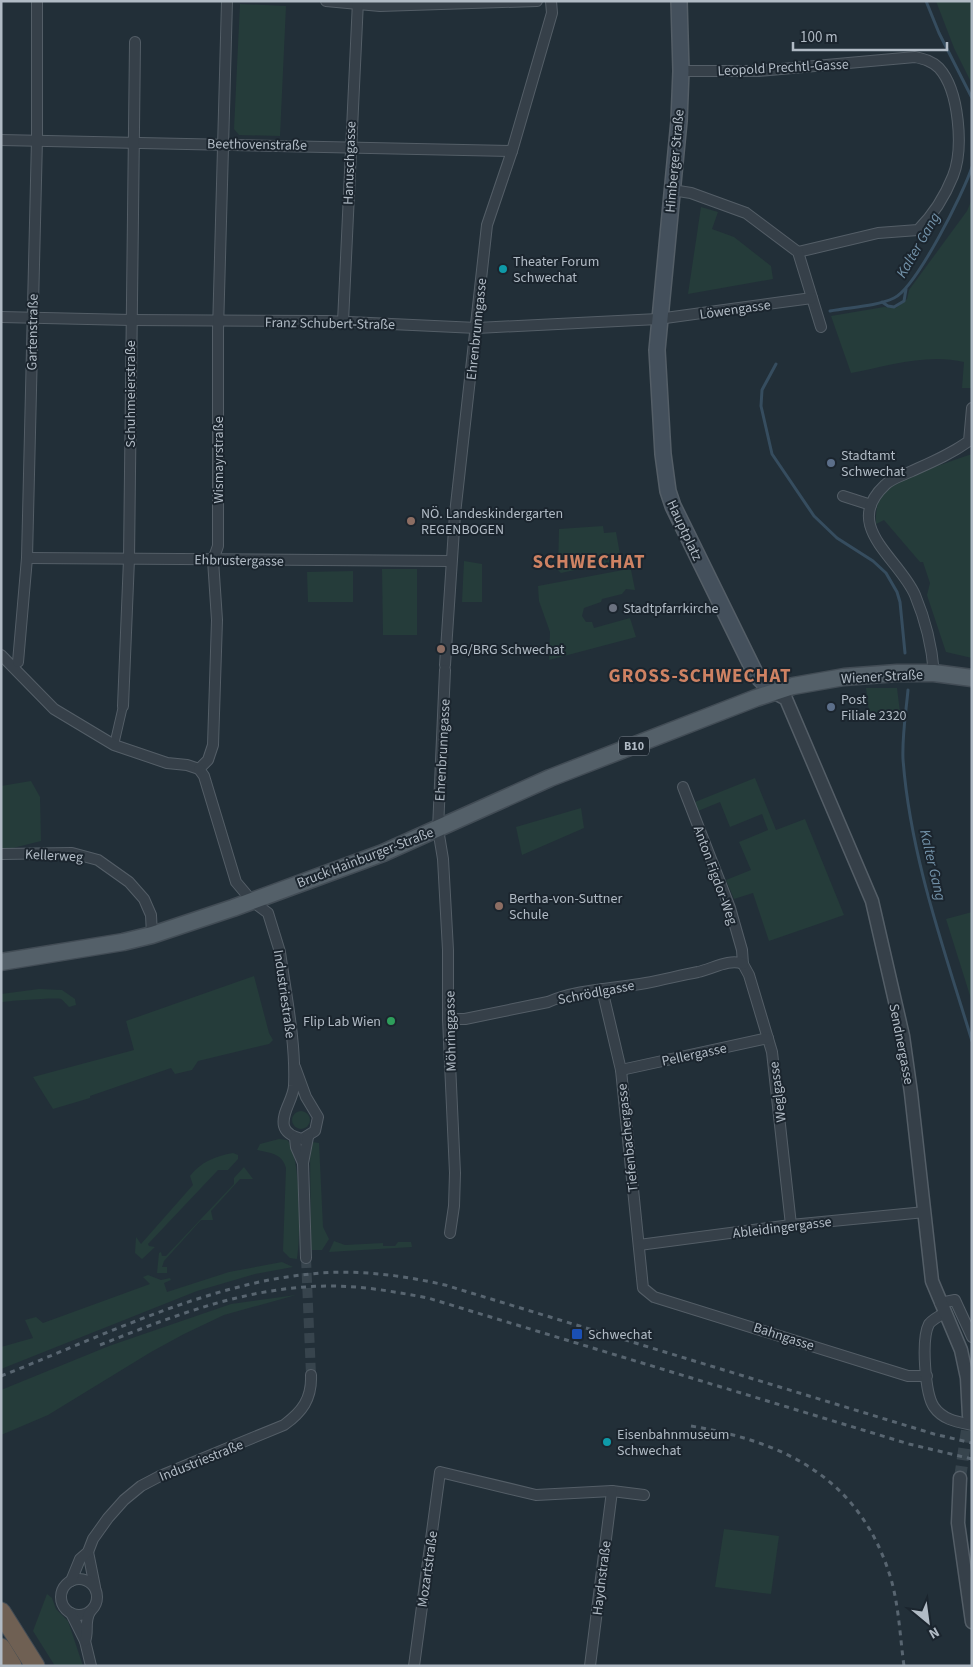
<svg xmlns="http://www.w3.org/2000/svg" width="973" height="1667" viewBox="0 0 973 1667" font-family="'Source Sans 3',sans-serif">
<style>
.green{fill:#253c3a}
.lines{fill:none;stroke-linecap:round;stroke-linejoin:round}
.stream{stroke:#364d5f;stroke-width:3}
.minor-tunnel{stroke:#37444d;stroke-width:10;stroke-dasharray:10 5;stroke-linecap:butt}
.tertiary-tunnel{stroke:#37444d;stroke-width:12;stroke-dasharray:12 6;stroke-linecap:butt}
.pedestrian-casing{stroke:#545e67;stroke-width:10}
.minor-casing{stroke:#545e67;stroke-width:12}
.tertiary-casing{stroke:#545e67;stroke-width:15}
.secondary-casing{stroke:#545e67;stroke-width:18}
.primary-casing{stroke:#424c55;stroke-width:19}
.motorway-casing{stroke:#414b54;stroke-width:21}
.pedestrian{stroke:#364049;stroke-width:8}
.minor{stroke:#364049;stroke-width:10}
.tertiary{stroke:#364049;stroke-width:12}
.secondary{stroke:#44505c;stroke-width:15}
.primary{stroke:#546069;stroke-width:16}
.motorway{stroke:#6f6053;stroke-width:19}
.rail{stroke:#586570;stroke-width:3;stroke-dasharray:5 5;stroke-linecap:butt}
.culture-dot{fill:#0f9aa8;stroke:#1b252e;stroke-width:2}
.service-dot{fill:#5c6f8a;stroke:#1b252e;stroke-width:2}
.education-dot{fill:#8d6e63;stroke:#1b252e;stroke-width:2}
.worship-dot{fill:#6b7280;stroke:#1b252e;stroke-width:2}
.leisure-dot{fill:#2e9e5b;stroke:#1b252e;stroke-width:2}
.transit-dot{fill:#1a4fb4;stroke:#1b252e;stroke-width:2}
.labels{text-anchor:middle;stroke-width:4;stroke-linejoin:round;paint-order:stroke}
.shield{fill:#1b252e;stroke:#848e98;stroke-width:1}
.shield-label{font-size:12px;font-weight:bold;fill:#b1bbc5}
.street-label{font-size:14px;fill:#b1bbc5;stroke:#1b252e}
.poi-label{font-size:14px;fill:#b1bbc5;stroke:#1b252e;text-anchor:start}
.water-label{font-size:15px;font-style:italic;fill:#7291a8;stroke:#1b252e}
.district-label{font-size:19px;font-weight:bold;letter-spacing:1px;fill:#ce8263;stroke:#1b252e}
</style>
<rect width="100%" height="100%" fill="#222f38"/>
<g class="green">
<path d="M936,1H972V84L954,48Z"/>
<path d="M240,4L286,6L280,136L239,135L234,129Z"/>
<path d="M972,199V388H962L964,362C928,353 887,366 851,373L831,316L884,307L896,308L907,299L909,290L967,211Z"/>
<path d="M701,207L718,212L712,229L734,237L771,266L773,279L688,294Z"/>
<path d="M972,454V658L946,652L927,595L930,583L923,562H920L884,520L876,524C874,486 897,480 927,470C942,464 957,459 972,454Z"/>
<path d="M603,526L604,533L616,532L621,560L561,573L558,570L559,529Z"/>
<path d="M464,561L482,564V602H462Z"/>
<path d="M382,569H417V635H383Z"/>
<path d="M623,570H631L635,590L626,589L622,594L602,599L601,602L584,608L582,616L586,622H592L594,628L630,618L636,637L549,660L550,632L539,601L538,586Z"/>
<path d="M353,571V602H308L307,572Z"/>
<path d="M866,688H897L900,712L869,713Z"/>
<path d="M755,778L776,830L805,819L844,915L769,941L753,893L734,899L726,880L751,870L739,842L768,830L762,814L730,827L720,802L698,811L695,802Z"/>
<path d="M31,781L40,797L41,841L1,851V786Z"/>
<path d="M581,808L584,828L522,855L516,827Z"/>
<path d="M972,912V1002L946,919Z"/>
<path d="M254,976L269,1033L273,1040L269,1044L198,1061L192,1070L175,1074L171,1068L90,1096V1098L53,1109L33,1077L134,1050L126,1021Z"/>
<path d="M39,989L62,990L75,999L76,1005L69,1007C67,1005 63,1000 61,999C58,997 9,1001 1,1002V994Z"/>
<circle cx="301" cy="1120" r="9"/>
<path d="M279,1139L287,1140C301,1152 301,1240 297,1259L290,1258L283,1251L286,1168C282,1153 270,1153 257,1150L260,1144Z"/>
<path d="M312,1142L319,1143L323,1227L329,1239L322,1250H311L310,1148Z"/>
<path d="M233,1153L238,1155V1159L228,1170H218L148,1244L149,1246L155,1247L142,1259L135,1253L136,1237L141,1244L193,1185L190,1176C201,1162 215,1156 233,1153Z"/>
<path d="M244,1167L253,1179H240L211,1211L213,1220H201L164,1261L162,1267H167V1273H157L159,1253L161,1252L162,1256H166L234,1184V1178Z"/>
<path d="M334,1241L345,1245L383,1243V1246H395L398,1242H411L412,1247L329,1252Z"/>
<path d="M282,1262L293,1267L255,1274L197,1291L1,1369V1347L33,1338L25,1320L36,1317L43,1323L150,1284L143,1277L148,1275L161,1280L170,1278L171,1280L164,1283L167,1292L229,1272Z"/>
<path d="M296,1295L224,1315L184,1334L151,1352L48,1415L1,1435V1390L109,1346L231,1304Z"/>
<path d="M724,1529L779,1536L771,1594L715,1587Z"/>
<path d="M47,1594L52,1598L56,1609L68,1621L83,1666H55L33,1631Z"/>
</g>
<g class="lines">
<g class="stream">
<path d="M926,1L939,33L972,98"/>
<path d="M882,302L888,306L894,307L904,301L906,289"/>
<path d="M830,311C850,307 875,307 894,298C916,288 964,192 972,167"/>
<path d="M776,364L762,390L761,406L772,454L814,516L837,538L873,561L886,573L897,592L900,602L905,653"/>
<path d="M908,690C906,712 902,736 903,759C910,855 944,949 972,1041"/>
</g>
<path class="minor-tunnel" d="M306,1258L311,1375"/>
<path class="tertiary-tunnel" d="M960,1478L969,1416"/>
<g class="pedestrian-casing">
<path id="pedestrian" d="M114,745L123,706"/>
</g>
<g class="minor-casing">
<g id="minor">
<path d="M326,1L380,6L537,1"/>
<path d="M681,71H759L915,57C924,59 932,61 939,68C959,90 964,148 953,176C945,196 933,215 918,230L878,233L798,252"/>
<path d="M1,140L512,151"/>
<path d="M672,190L691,193L746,213L798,252L821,327"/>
<path d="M1,317L131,320L327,321L477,328L658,319L812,298"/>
<path d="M343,322L358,1"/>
<path d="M843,496L871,505"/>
<path d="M27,558L451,561"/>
<path d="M1,655L54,709L114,745L167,763L187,765L199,769"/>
<path d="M18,662L27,558L37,139V1"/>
<path d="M445,665L455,514L487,225L512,151L552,13L551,1"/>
<path d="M445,670L438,829L443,859L448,950V1019L455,1173L454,1206L450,1233"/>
<path d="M934,673C932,647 925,619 915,595C899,558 841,526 885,485C892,478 904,475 912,471C932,462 951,454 969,441L972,408"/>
<path d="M123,706L129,559L135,42"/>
<path d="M199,769L208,760L213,745L217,620L213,560L218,546V331L227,1"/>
<path d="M199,769L204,776L236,882L252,901L268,913L280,952C286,995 296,1043 294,1086C293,1100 281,1113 284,1126C286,1134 294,1137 302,1139L315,1131L318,1117L306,1097L295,1067"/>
<path d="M683,787L730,908L742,950L743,964"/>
<path d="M1,854L72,853L98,860L129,882L144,899L151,915L152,935"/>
<path d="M743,964L749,975L772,1052L791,1225"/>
<path d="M602,989L621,1070L643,1288L654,1297L908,1376H927"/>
<path d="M448,1019H465L548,1002C578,989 613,989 646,983C663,980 681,975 698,972C712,969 730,958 743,964"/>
<path d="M621,1070L768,1038"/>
<path d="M295,1138L296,1147L303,1163"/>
<path d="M639,1245L791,1225L925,1212"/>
<path d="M306,1258L303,1163L308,1137"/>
<path d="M940,1303L955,1300L972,1337"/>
<path d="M945,1313C939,1316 933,1319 929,1324C921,1339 925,1394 934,1407C943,1420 958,1422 972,1425"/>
<path d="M88,1552L95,1587"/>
<circle cx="79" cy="1597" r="18"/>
<path d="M71,1581L80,1559L88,1552L93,1539L108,1518L124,1500L141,1486L160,1476L284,1425C302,1412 312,1399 311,1375"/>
<path d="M71,1613L85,1641L91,1666"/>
<path d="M85,1641C89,1631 84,1622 90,1612"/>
<path d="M414,1666L440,1472L536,1495L612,1491L644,1495"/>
<path d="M590,1666L612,1491"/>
</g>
</g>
<g class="tertiary-casing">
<g id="tertiary">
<path d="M773,692L786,699L872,901L903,1036L911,1093L932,1281L961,1350L967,1378L969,1416"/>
<path d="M960,1478L958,1523L972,1622"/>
</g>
</g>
<g class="secondary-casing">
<path id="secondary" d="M679,1L681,71L679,121L657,350L663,454L668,491L673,506L756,675L773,692"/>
</g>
<g class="primary-casing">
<path id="primary" d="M1,962L123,942L152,935L233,908L383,853L550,778L756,698L793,686L844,677L897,673H934L972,678"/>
</g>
<g class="motorway-casing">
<g id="motorway">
<path d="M1,1612L35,1666"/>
<path d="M1,1648L12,1666"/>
</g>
</g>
<use href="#pedestrian" class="pedestrian"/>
<use href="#minor" class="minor"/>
<use href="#tertiary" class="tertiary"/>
<use href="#secondary" class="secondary"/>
<use href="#primary" class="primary"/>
<use href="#motorway" class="motorway"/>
<g class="rail">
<path d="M100,1345C175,1315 249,1286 331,1286C364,1286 396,1292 428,1298L909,1444L972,1459"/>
<path d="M1,1376C98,1338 206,1284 310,1274C355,1269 401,1275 445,1285L934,1434L972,1443"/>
<path d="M691,1426C786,1442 861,1479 891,1579C899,1607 900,1637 904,1666"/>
</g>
</g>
<g class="culture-dot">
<circle cx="503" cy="269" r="5"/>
<circle cx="607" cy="1442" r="5"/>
</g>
<g class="service-dot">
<circle cx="831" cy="463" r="5"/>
<circle cx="831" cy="707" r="5"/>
</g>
<g class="education-dot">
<circle cx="411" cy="521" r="5"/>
<circle cx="441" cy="649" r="5"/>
<circle cx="499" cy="906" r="5"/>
</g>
<circle class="worship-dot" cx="613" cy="608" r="5"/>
<circle class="leisure-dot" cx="391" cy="1021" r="5"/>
<rect class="transit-dot" x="571" y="1328" width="12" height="12" rx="2.5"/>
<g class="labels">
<rect class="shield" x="619" y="736.5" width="30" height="19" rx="4"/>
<g class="shield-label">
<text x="634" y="750">B10</text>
</g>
<g class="street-label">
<text transform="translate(783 67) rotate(-3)" y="5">Leopold Prechtl-Gasse</text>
<text transform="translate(257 144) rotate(1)" y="5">Beethovenstraße</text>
<text transform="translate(674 161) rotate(-85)" y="5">Himberger Straße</text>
<text transform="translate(349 163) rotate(-88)" y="5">Hanuschgasse</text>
<text transform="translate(735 309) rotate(-8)" y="5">Löwengasse</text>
<text transform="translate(330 323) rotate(1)" y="5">Franz Schubert-Straße</text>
<text transform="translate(476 329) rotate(-84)" y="5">Ehrenbrunngasse</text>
<text transform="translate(32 332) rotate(-89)" y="5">Gartenstraße</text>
<text transform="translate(130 394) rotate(-90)" y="5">Schuhmeierstraße</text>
<text transform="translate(218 460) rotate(-90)" y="5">Wismayrstraße</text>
<text transform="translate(685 530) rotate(65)" y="5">Hauptplatz</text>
<text transform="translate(239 560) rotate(1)" y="5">Ehbrustergasse</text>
<text transform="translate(882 676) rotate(-3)" y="5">Wiener Straße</text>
<text transform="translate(442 750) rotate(-87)" y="5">Ehrenbrunngasse</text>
<text transform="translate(54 855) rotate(3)" y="5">Kellerweg</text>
<text transform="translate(365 857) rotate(-21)" y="5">Bruck Hainburger-Straße</text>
<text transform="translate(716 875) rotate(70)" y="5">Anton Figdor-Weg</text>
<text transform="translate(596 992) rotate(-11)" y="5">Schrödlgasse</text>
<text transform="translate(285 994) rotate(82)" y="5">Industriestraße</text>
<text transform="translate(450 1031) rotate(-91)" y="5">Möhringgasse</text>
<text transform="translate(902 1044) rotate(79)" y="5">Sendnergasse</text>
<text transform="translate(694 1054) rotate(-12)" y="5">Pellergasse</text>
<text transform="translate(777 1092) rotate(-97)" y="5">Weglgasse</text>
<text transform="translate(627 1138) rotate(-96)" y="5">Tiefenbachergasse</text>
<text transform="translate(782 1227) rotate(-7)" y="5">Ableidingergasse</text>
<text transform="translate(784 1336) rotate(18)" y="5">Bahngasse</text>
<text transform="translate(201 1460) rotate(-22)" y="5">Industriestraße</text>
<text transform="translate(427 1569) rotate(-82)" y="5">Mozartstraße</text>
<text transform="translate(601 1578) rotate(-83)" y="5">Haydnstraße</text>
</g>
<g class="poi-label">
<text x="513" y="266">Theater Forum<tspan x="513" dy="16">Schwechat</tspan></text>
<text x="841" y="460">Stadtamt<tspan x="841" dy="16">Schwechat</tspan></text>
<text x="421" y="518">NÖ. Landeskindergarten<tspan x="421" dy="16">REGENBOGEN</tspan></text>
<text x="623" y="613">Stadtpfarrkirche</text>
<text x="451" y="654">BG/BRG Schwechat</text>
<text x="841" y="704">Post<tspan x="841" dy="16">Filiale 2320</tspan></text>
<text x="509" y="903">Bertha-von-Suttner<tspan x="509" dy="16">Schule</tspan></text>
<text x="381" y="1026" text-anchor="end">Flip Lab Wien</text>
<text x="588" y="1339">Schwechat</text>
<text x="617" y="1439">Eisenbahnmuseum<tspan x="617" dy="16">Schwechat</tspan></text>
</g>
<g class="water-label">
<text transform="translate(918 245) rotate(-60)" y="5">Kalter Gang</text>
<text transform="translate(933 865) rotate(77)" y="5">Kalter Gang</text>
</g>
<g class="district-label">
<text x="589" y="568">SCHWECHAT</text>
<text x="700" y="682">GROSS-SCHWECHAT</text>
</g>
</g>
<rect width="973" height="1667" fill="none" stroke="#b1bbc5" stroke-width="5"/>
<g transform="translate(928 1622) rotate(151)" stroke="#1b252e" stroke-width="4" paint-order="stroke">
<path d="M0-4L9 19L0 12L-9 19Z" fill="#b1bbc5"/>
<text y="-8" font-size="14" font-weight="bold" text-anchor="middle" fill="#b1bbc5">N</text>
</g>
<path d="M793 42v8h154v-8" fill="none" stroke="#b1bbc5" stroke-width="2.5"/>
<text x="800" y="42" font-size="15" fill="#b1bbc5" stroke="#1b252e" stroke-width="4" paint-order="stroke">100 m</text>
</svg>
